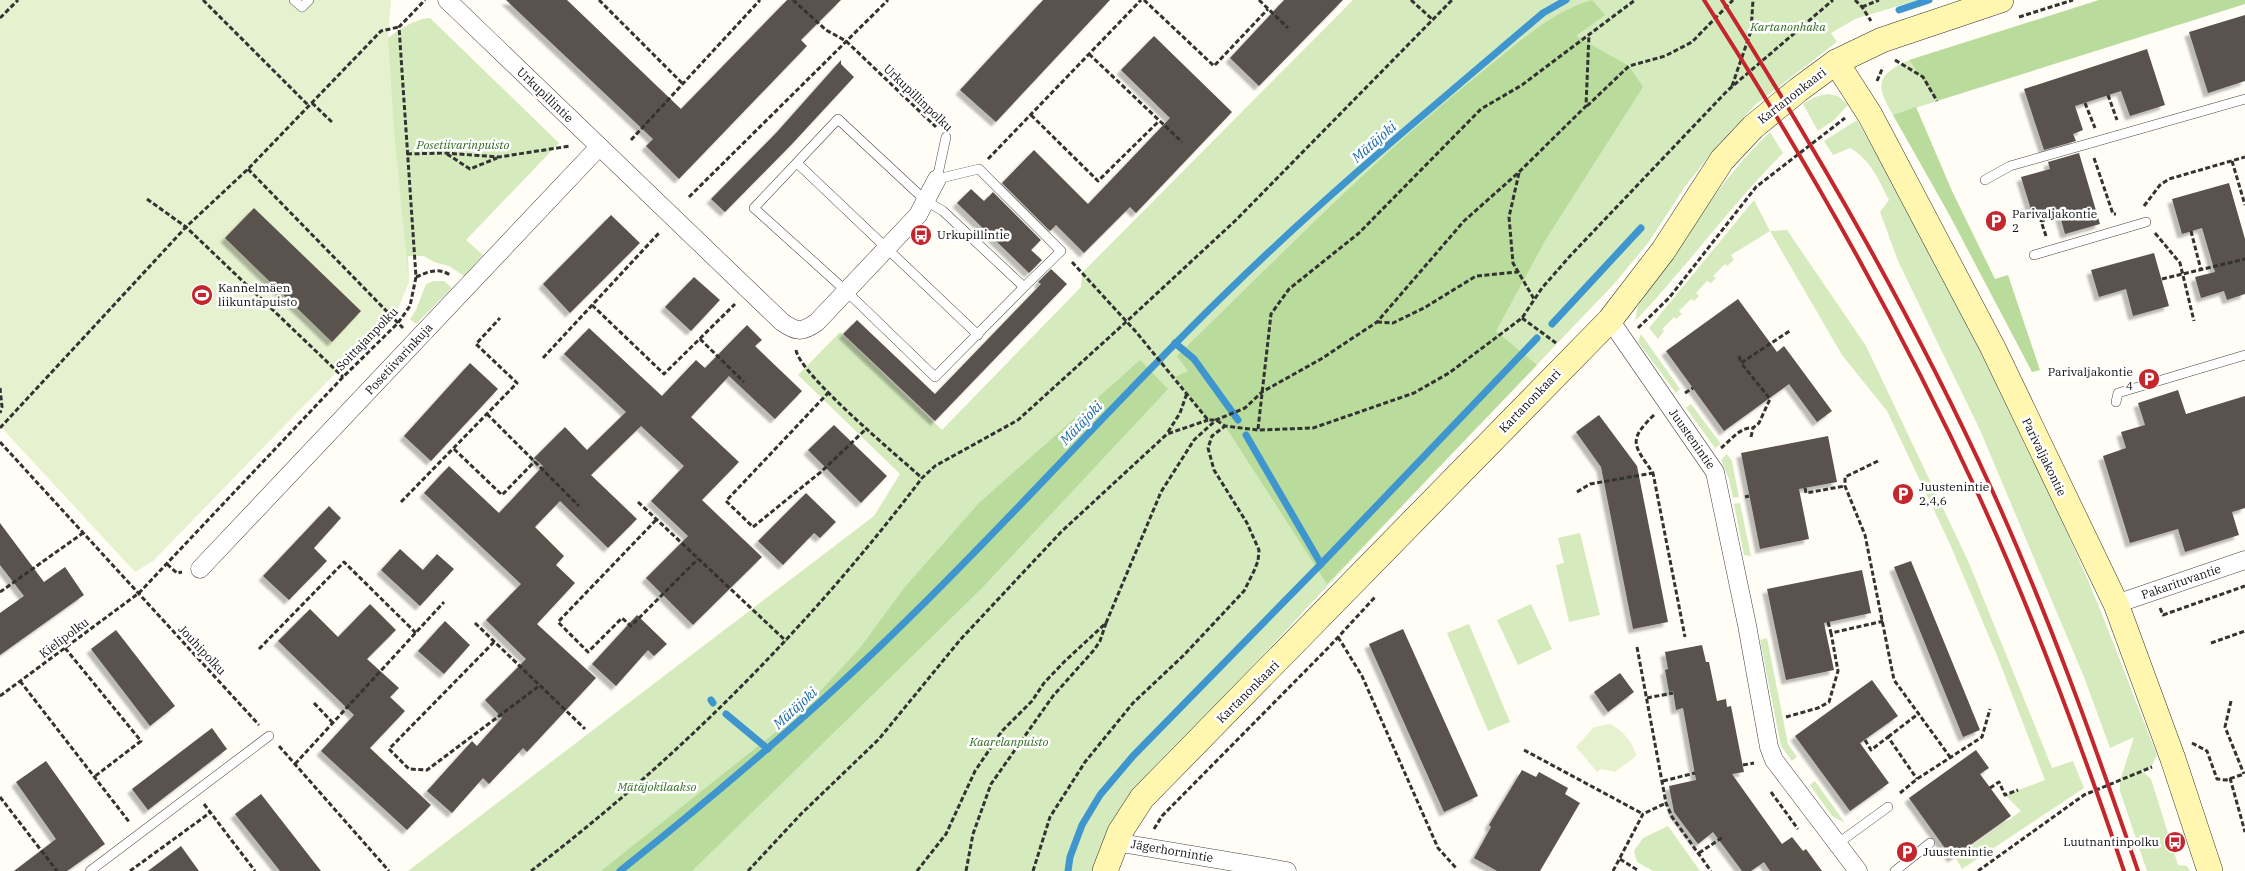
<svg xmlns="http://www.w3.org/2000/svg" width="2245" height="871" viewBox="0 0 2245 871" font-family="'IBM Plex Serif',serif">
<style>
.green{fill:#d5ebbd}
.forest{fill:#b9dc9c}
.pitch{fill:#e6f2cf}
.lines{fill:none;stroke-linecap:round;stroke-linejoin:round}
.stream{stroke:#3f96cf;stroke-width:7}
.building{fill:#5a524d;filter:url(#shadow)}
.lane-casing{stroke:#444;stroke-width:10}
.street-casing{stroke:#444;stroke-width:19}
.secondary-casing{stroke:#333;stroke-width:26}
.path{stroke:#333;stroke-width:3;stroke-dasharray:5 2.5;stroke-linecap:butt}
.lane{stroke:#fff;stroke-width:9}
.street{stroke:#fff;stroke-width:18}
.secondary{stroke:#fff6b0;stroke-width:25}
.rail{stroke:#c4262e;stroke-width:4}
.labels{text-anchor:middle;stroke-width:5;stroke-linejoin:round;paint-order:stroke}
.park-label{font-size:12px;font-style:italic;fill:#2f6b1f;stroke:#fff}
.street-label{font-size:12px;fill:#111;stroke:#fff}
.poi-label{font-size:12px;fill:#111;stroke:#fff;text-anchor:start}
.water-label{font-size:14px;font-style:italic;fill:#1768a6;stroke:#fff}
</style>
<defs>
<filter id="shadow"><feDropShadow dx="-4.5" dy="4.5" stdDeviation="1" flood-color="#0004"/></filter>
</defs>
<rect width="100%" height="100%" fill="#fffdf5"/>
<g class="green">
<path d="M1353,0H1918L1855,19L1831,33L1837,42L1756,104L1715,148L1684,188L1648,243L1614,284C1491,413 1367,541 1247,673C1191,735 1114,787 1093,871H408L874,516L900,474L798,375L840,332L942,430L1081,287L1082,272L1087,268Z"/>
<path d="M430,18L559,143L466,240L483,255L464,276L449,266L434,262L424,256H408L409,282L313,110C340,84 393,20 430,18Z"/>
<path d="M1909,60L1937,101L1893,115C1875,85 1876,75 1909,60Z"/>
<path d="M1827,94L1838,96L1848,105L1834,120L1818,131L1803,104L1815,97Z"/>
<path d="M1857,120C1937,262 2011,406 2077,555C2106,620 2130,688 2157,755L2151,767L2142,771L2151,779L2178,865L2187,866L2190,871H2147L2120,791V781L2134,737L2110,748L2084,677L1980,430L1898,261L1880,212L1889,200C1878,179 1871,160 1850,148L1833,155L1824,141Z"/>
<path d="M1770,132L1783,153C1730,206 1687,267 1635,321L1638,306C1680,247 1718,181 1770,132Z"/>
<path d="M1754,200L1770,231L1787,230L1866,346L1969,563L2052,768L2073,761L2084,788L1962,869L1956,858L2021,811L2005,795L2045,780L1998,658L1950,544L1887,411L1842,355L1770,231L1731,255L1734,260L1727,266L1725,264L1713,276L1716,278L1711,283L1707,281L1696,293L1699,296L1694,301L1691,299L1679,311L1682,314L1676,319L1674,317L1662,329L1664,331L1658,339L1649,328Z"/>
<path d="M434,281H444L452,288L416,324L410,319L416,310L426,284Z"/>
<path d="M1641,334L1680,389L1676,393L1638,342Z"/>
<path d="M1691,404L1721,444L1715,448L1686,408Z"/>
<path d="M1727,454L1732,461L1739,497L1733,498L1729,479L1721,460Z"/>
<path d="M1740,503L1751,556L1744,555L1734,504Z"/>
<path d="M1580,533L1600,615L1569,622L1556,565L1564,563L1558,538Z"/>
<path d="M1531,604L1552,649L1518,665L1497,620Z"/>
<path d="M1469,624L1510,722L1488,731L1447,633Z"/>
<path d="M1767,638L1788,744L1797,757L1792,761L1781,746L1760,640Z"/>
<path d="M1815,781L1845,823L1832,816L1810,785Z"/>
<path d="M1668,826L1700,871H1653L1637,862L1634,851L1643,838Z"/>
</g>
<g class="forest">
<path d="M1592,0L1605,15L1576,36L1629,66L1643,87L1546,239L1496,331L1537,365L1327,584L1225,426L1216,420H1208L1175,377L1188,371L1177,356C1278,258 1377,155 1488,67C1519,42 1553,11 1592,0Z"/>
<path d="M2099,0H2245V4L1937,101L1909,60Z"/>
<path d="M1916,107L1952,191L1995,279L2008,275L2040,370L2032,372L1950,216L1893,115Z"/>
<path d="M1140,360L1168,389L982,588L692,871H601L801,712L860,648L904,588L979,503Z"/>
</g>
<g class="pitch">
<path d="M0,0H391L388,37L395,142L409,282L398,309L153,561L135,572L0,426Z"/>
<path d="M1610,724C1622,730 1634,743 1636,756L1615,772L1601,769L1597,772L1576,747L1594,727Z"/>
</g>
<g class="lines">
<g class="stream">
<path d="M1899,10L1929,0"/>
<path d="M1552,324L1641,228"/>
<path d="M1175,343L1194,359L1238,420"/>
<path d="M1321,564L1537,338"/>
<path d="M711,700L713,703"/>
<path d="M726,714L768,749"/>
<path d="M620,871C719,792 816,710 906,621C1015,515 1116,400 1225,294C1326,195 1435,105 1543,13L1566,0"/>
<path d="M1068,871L1070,857L1082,825L1100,795L1133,756L1321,564L1246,435"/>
</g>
</g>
<g class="building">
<path d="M506,0H567L681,109L787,0H841L801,40L807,46L679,179L646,146L653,139Z"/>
<path d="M1043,0H1110L996,122L960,90Z"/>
<path d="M1284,0H1343L1259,86L1230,58Z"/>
<path d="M2245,15V81L2208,93L2189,32Z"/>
<path d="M1154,36L1232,112L1136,213L1130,207L1084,253L1056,225L1050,231L1002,183L1034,150L1088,204L1170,118L1121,70Z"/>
<path d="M2147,49L2165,105L2130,116L2121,91L2075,106L2083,130L2073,134L2076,141L2044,150L2024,89Z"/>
<path d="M841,60V64L854,77L792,144L725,212L711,199L777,132Z"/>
<path d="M2079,153L2100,224L2065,234L2058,209L2033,216L2021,177L2050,169L2048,162Z"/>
<path d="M2229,183L2245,239V294L2227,300L2224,291L2201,298L2195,277L2215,272L2202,228L2182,234L2172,199Z"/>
<path d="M971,189L984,201L993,192L1041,240L1031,250L1042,260L1029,273L957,203Z"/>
<path d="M254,208L361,311L332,342L225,238Z"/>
<path d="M611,215L640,243L570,313L543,284Z"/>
<path d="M2154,253L2169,306L2133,316L2126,289L2099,297L2091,270Z"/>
<path d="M1051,269L1067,284L935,421L843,334L857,320L935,394L1041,284L1038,282Z"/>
<path d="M694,277L720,300L691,331L665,307Z"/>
<path d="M1738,299L1777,352L1784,346L1832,411L1817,422L1789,384L1724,431L1666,351Z"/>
<path d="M747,325L762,340L755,346L802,391L775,419L729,376L691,417L739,462L702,500L762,557L693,625L646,578L688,536L651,501L684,466L641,426L591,475L637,519L608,548L560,501L535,527L564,556L556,565L575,583L537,624L596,678L527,752L523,748L489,784L483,778L452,813L427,791L472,741L477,746L502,718L485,700L526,659L486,620L521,584L424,493L449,466L499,513L543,466L534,458L565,427L587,450L626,412L564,354L589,328L662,396L696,360L705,368Z"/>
<path d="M470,363L498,389L431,461L404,436Z"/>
<path d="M2178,390L2186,414L2245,396V508L2232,512L2239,535L2185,552L2178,529L2130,543L2103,456L2126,448L2121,432L2145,425L2138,403Z"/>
<path d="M1599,415L1637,466L1668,622L1633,629L1601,467L1576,432Z"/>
<path d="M834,425L887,476L861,503L808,450Z"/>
<path d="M1828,436L1837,482L1799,489L1809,539L1760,549L1741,453Z"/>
<path d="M806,493L836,522L820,538L814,533L783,565L758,541Z"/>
<path d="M329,506L341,518L314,548L327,561L289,600L263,576Z"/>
<path d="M0,523L44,582L65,567L84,595L0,655V613L24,596L0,565Z"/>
<path d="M400,549L423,570L437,554L454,569L420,606L381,570Z"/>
<path d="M1911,561L1980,730L1963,737L1894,567Z"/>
<path d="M1862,570L1871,613L1824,623L1834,670L1786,680L1767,589Z"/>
<path d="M370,604L396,630L367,659L399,688L390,697L405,711L370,748L431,805L407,830L321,751L354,715L278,641L310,609L338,637Z"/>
<path d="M637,615L667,644L654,656L648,650L616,686L592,664Z"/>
<path d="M445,621L470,645L444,674L418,651Z"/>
<path d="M1403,629L1478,796L1444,812L1369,644Z"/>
<path d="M116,630L175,706L150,726L91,649Z"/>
<path d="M1702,645L1706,662H1709L1717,701L1726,699L1727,707L1731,706L1744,772L1732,774L1782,844L1792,837L1803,851L1806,849L1822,871H1770L1764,862L1751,871H1742L1713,832L1698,844L1674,812L1669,786L1696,780L1683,708L1676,710L1673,691L1669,692L1665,670L1668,669L1665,652Z"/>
<path d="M1620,673L1634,692L1608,712L1594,692Z"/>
<path d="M1872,680L1898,716L1860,743L1889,783L1850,811L1795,736Z"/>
<path d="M212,728L227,749L148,810L132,789Z"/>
<path d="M1976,750L1989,768L1980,774L2011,816L1952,858L1909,798Z"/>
<path d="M46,761L105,844L67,871H14L56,839L16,782Z"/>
<path d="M1522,770L1536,777L1539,772L1568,788L1565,794L1580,803L1540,871H1497L1474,858L1491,827L1489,825Z"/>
<path d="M261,794L321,871H280L235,814Z"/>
<path d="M181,846L199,871H148Z"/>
</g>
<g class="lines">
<g class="lane-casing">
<g id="lane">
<path d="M294,0L302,7L309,0"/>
<path d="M946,137L937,179L979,169L1061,251L1024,287L943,211L926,201L838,119L754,208L846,291L935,377L1024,287"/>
<path d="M797,163L978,335"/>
<path d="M1985,180L2010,166L2245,99"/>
<path d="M2034,255L2146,222"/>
<path d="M2116,402L2118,393L2245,355"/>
<path d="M1837,844L1888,807"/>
<path d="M90,871L269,736"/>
<path d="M1895,871L1930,843"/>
</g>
</g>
<g class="street-casing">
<g id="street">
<path d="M447,0L782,322C796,332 802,333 817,322L918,215L937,179"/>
<path d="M1610,320L1715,472L1747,625L1769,747L1774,760L1858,871"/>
<path d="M200,569L598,148"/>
<path d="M2116,604L2245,560"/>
<path d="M1115,842L1287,871"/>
</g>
</g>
<g class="secondary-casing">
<g id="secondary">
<path d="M1836,62L1870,115L1993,348L2116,604L2173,759L2210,871"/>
<path d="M1105,871L1120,832L1142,798L1610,320L1663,251L1722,160L1753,127L1798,90L1836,62L1882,40L2001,0"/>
</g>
</g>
<g class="path">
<path d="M203,0L309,106"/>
<path d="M599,0L682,83"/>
<path d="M793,0L826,30L846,41L936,127"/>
<path d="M1144,0L1214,66L1268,9"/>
<path d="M1259,0L1288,28"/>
<path d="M1411,0L1433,20"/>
<path d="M1855,0L1862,7L1871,21"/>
<path d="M1862,7L1879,0"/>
<path d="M2019,17L2073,0"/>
<path d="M0,18L18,0"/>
<path d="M1089,54L1182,142"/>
<path d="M1895,60L1923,77L1937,101"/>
<path d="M1877,81L1883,67"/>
<path d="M1732,86L1751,31L1753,0"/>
<path d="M2108,95L2117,120"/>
<path d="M312,103L333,123"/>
<path d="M2085,103L2095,128"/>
<path d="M1587,106L1629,66L1665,56L1692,42L1733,0"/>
<path d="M1031,115L1098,181L1159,121"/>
<path d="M631,140L760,0"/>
<path d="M407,154L445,153L499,157L570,146"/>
<path d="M447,154L470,169L497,158"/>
<path d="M2094,158L2113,214H2116"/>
<path d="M988,159L1141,0"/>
<path d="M2232,161L2245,205"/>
<path d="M248,169L403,328"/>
<path d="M1519,173L1509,217L1513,263L1534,299"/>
<path d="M689,197L888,0"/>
<path d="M147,199L186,227L343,377"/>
<path d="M2144,206L2160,185L2169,179L2245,157"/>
<path d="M2191,231L2201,270"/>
<path d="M2155,233L2180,263L2194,321"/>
<path d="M2046,236L2041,221L2064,214"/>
<path d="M1072,262L1137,333L1208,420H1216L1225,426L1258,430L1313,428L1414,393L1449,373L1522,318L1542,288L1570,256L1727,91L1833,0"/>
<path d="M416,277C428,272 438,267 450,275"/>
<path d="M2162,279L2245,259"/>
<path d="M592,305L664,374L735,304"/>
<path d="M1522,318L1556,343"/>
<path d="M1377,322L1393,323L1424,308L1476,276L1518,272"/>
<path d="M1638,328L1669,298L1756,187L1845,118"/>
<path d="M700,339L744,382"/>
<path d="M796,350C800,375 899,457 922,478"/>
<path d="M1739,356L1741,363"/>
<path d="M543,358L659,233"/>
<path d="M0,388L2,407L0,413"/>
<path d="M829,392L726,501L753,527L822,471L866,429"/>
<path d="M1685,393L1693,388"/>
<path d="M487,414L579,506"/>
<path d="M1654,415C1627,441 1634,445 1653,473L1685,637"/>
<path d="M0,428L186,227L248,169L381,31L399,27"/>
<path d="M1258,429L1271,314L1289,289L1359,233L1481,109L1522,85L1635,0"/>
<path d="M1168,432L1180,413L1187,393"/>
<path d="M1751,437L1753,428L1759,423L1770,399L1741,363L1791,330"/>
<path d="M0,442L259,725"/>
<path d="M1721,448C1730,441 1741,426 1753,428"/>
<path d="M454,449L502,495L535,461"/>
<path d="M1878,461L1845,477V486L1865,535L1894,680L1950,757"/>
<path d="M1805,488L1806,493L1845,486"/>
<path d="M1577,492L1590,484L1653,473"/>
<path d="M1745,497L1749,496"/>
<path d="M401,502L517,383L476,344L500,318"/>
<path d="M638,502L786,641"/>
<path d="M656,520L558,622L588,652L622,618L631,626L698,559"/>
<path d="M167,564L177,573L182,572"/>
<path d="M0,592L83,533"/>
<path d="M2160,608L2163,615L2245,586"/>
<path d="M1828,622L1831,633L1884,621"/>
<path d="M475,623L585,729"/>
<path d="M1338,637L1362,676L1438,848L1457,869"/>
<path d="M494,642L389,749L409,769L427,770L539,686"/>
<path d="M2211,643L2245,631"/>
<path d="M1637,647L1666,803L1672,817L1711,871"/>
<path d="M65,648L141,741L94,777"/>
<path d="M259,649L344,562L416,633"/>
<path d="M20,681L130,823"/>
<path d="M0,696L139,593L343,377L398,323L410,306L416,277L399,27L425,0"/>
<path d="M1647,698L1673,693"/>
<path d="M2231,701L2225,727L2244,774"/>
<path d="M314,703L333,723"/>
<path d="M1786,717L1818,708L1829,702L1838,671L1831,633"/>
<path d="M1888,737L1918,714"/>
<path d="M1865,740L1871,750L1888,737L1917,779"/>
<path d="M2192,743L2207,751L2217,779L2226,780L2244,774"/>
<path d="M279,746L389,871"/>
<path d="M1524,750L1643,814"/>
<path d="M295,764L444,602"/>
<path d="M1743,765L1754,763"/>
<path d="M2230,778L2245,832"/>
<path d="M1663,781L1695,773"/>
<path d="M1990,788L1999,782L2005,795L2018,790"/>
<path d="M1771,792L1798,829"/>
<path d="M1900,793L1917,779L1982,737L1990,709"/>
<path d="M0,797L57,871"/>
<path d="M204,804L255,871"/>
<path d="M1154,829L1162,816L1328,648L1376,596"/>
<path d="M1699,853L1723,837"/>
<path d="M1620,859L1639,871"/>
<path d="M130,871L211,812"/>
<path d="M531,871C678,759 811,625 922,478L935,466L1018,420L1126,322L1236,220L1452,0"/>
<path d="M748,871L801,814L879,739L960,640L1061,532L1167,434L1208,420"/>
<path d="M917,871L946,834L975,771L1002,731L1032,701L1044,683L1064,662L1106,623L1161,492L1194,440L1216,420L1245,408L1262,392L1321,359L1377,322L1464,221L1519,172L1586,106L1589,34"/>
<path d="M966,871L973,834L991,784L1053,696L1094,650L1100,641L1106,623"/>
<path d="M1033,871L1050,817L1085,762L1133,703L1184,655L1244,591L1254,571L1258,561L1259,550L1247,523L1214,470L1208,448L1212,436L1225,426"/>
<path d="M1613,871L1643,814L1666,803"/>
<path d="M1978,871L2084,795L2152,767"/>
</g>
<use href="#lane" class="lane"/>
<use href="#street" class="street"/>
<use href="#secondary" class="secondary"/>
<g class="rail">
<path d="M1704,0C1806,159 1899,323 1978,494C2034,616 2081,744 2124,871"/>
<path d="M1722,0C1821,158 1915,320 1992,490C2048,614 2094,742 2138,871"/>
</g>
</g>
<defs>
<g id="parking-disc" transform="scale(1.125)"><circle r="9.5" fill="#c4262e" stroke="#fff"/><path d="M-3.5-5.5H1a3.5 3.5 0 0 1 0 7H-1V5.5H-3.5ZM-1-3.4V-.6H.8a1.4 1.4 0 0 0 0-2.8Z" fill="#fff"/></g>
<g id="bus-disc" transform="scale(1.125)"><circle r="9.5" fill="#c4262e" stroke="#fff"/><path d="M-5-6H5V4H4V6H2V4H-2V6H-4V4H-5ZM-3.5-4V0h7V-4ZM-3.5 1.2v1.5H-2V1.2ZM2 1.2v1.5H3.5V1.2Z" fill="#fff"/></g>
<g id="stadium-disc" transform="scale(1.125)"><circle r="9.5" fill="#c4262e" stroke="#fff"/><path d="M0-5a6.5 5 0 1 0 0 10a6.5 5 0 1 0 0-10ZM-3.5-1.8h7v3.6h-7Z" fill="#fff"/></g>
</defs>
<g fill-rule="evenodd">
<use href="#parking-disc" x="1996" y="221"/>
<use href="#bus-disc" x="921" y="235"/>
<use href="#stadium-disc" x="202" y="295"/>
<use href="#parking-disc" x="2149" y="379"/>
<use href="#parking-disc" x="1903" y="494"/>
<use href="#bus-disc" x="2175" y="842"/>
<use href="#parking-disc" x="1907" y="852"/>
</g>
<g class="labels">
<g class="park-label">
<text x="1788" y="31">Kartanonhaka</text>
<text x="463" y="149">Posetiivarinpuisto</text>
<text x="1009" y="746">Kaarelanpuisto</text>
<text x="657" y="791">Mätäjokilaakso</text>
</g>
<g class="street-label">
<text transform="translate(545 95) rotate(44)" y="4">Urkupillintie</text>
<text transform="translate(1792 96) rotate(-38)" y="4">Kartanonkaari</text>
<text transform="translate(918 98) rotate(44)" y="4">Urkupillinpolku</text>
<text transform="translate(367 339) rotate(-46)" y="4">Soittajanpolku</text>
<text transform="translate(399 359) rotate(-47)" y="4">Posetiivarinkuja</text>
<text transform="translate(1530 401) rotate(-46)" y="4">Kartanonkaari</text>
<text transform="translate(1692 439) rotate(55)" y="4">Juustenintie</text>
<text transform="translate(2044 457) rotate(64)" y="4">Parivaljakontie</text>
<text transform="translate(2181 582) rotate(-19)" y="4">Pakarituvantie</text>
<text transform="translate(64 638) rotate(-37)" y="4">Kielipolku</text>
<text transform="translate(202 650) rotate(47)" y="4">Jouhipolku</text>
<text transform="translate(1248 692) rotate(-45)" y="4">Kartanonkaari</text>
<text transform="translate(1172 851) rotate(10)" y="4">Jägerhornintie</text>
</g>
<g class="poi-label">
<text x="2012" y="218">Parivaljakontie<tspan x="2012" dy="14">2</tspan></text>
<text x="937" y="239">Urkupillintie</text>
<text x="218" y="292">Kannelmäen<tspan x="218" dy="14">liikuntapuisto</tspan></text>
<text x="2133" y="376" text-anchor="end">Parivaljakontie<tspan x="2133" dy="14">4</tspan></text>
<text x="1919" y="491">Juustenintie<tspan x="1919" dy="14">2,4,6</tspan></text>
<text x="2159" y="846" text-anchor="end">Luutnantinpolku</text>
<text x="1923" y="856">Juustenintie</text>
</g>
<g class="water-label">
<text transform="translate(1374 142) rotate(-41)" y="5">Mätäjoki</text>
<text transform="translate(1081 423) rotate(-46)" y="5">Mätäjoki</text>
<text transform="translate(795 708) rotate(-42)" y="5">Mätäjoki</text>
</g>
</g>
</svg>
